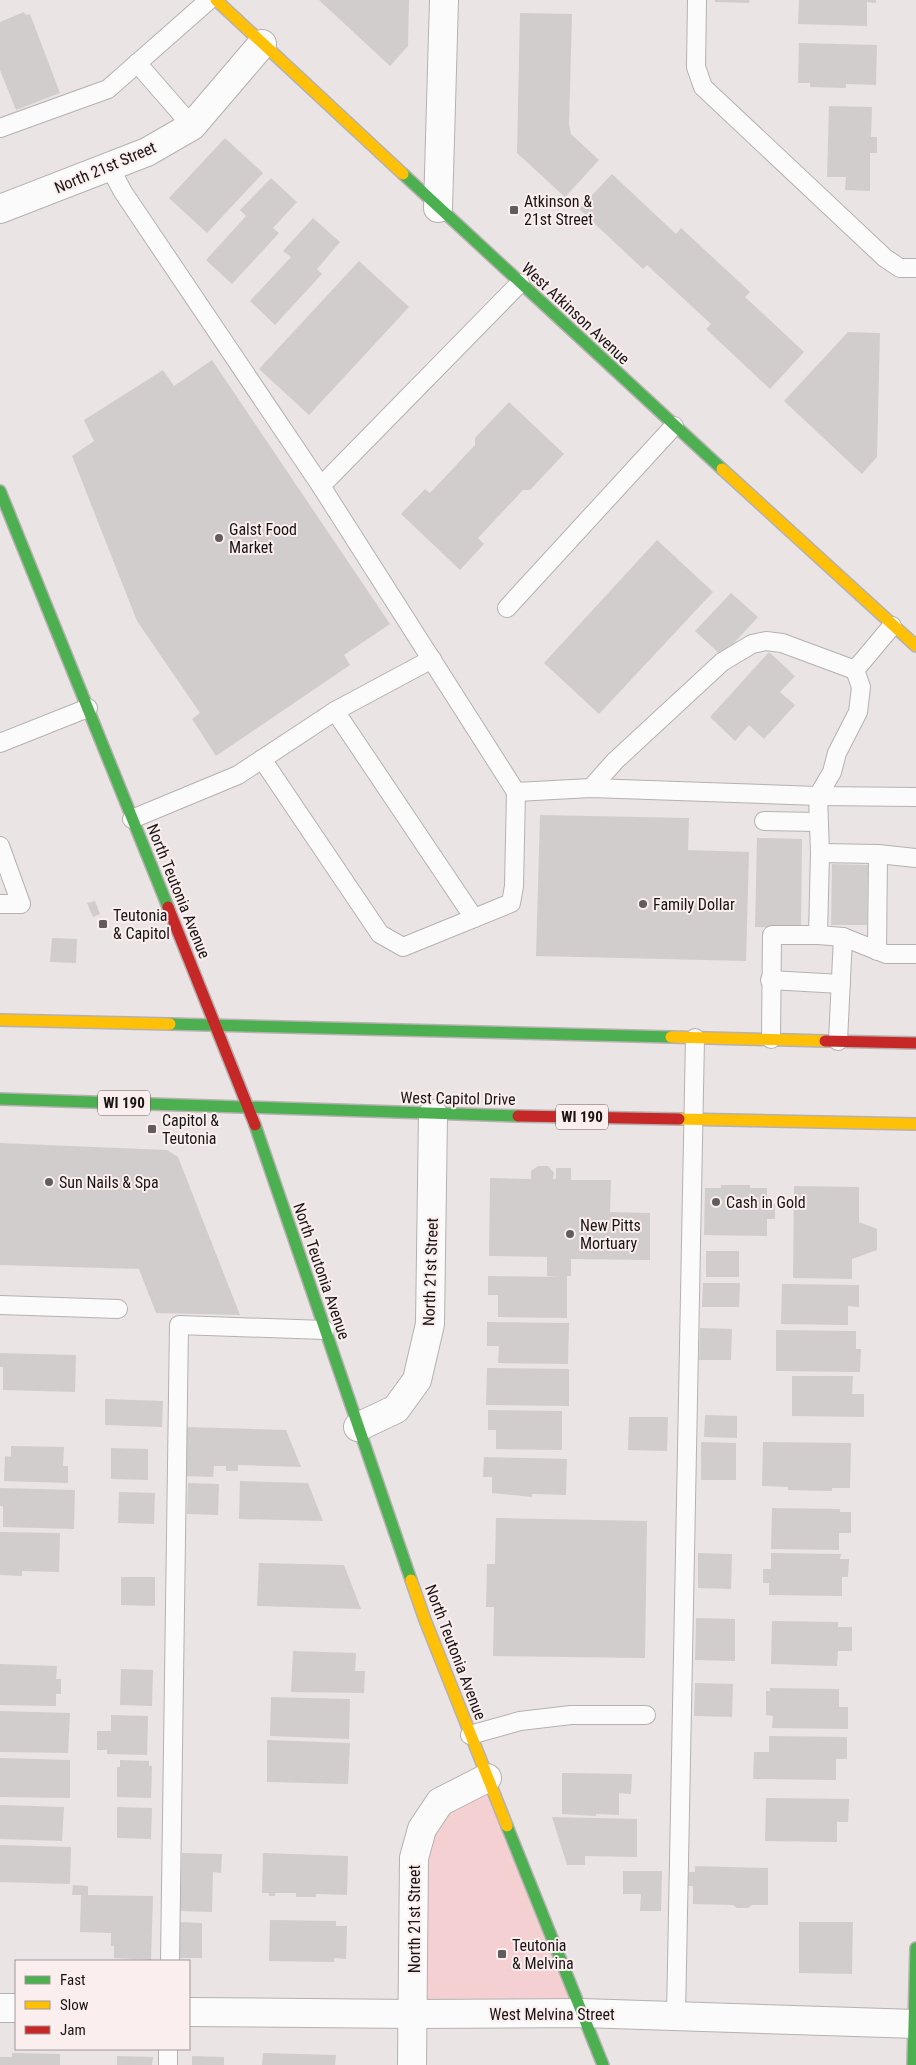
<svg xmlns="http://www.w3.org/2000/svg" width="916" height="2065" viewBox="0 0 916 2065" font-family="'Roboto Condensed',sans-serif">
<style>
.green{fill:#f5d0d2}
.building{fill:#d2cdcd}
.lines{fill:none;stroke-linecap:round;stroke-linejoin:round}
.lane-casing{stroke:#b6b1b1;stroke-width:20}
.street-casing{stroke:#b6b1b1;stroke-width:30}
.fast-casing{stroke:#b6b1b1;stroke-width:14}
.slow-casing{stroke:#b6b1b1;stroke-width:14}
.jam-casing{stroke:#b6b1b1;stroke-width:14}
.lane{stroke:#fcfbfb;stroke-width:18}
.street{stroke:#fcfbfb;stroke-width:28}
.fast{stroke:#4caf50;stroke-width:11}
.slow{stroke:#ffc107;stroke-width:11}
.jam{stroke:#c62828;stroke-width:11}
.poi-dot{fill:#625d5d;stroke:#fbeeee;stroke-width:2}
.labels{text-anchor:middle;stroke-width:4;stroke-linejoin:round;paint-order:stroke}
.shield{fill:#fbeeee;stroke:#5d5656;stroke-width:1}
.shield-label{font-size:15px;font-weight:bold;fill:#191515}
.street-label{font-size:16px;fill:#191515;stroke:#fbeeee}
.poi-label{font-size:16px;fill:#191515;stroke:#fbeeee;text-anchor:start}
</style>
<rect width="100%" height="100%" fill="#eae4e4"/>
<path class="green" d="M487,1778L582,2013L413,2014L422,1829Z"/>
<g class="building">
<path d="M319,0H409L408,46L390,66Z"/>
<path d="M715,0H750L749,3L715,2Z"/>
<path d="M799,0H876V3L867,2V26L798,24Z"/>
<path d="M24,12L26,15L30,14L60,93L16,110L0,70V22Z"/>
<path d="M520,13L572,14L569,124L571,134L599,160L565,197L517,153Z"/>
<path d="M799,43L877,45L876,85L846,84V88L810,87V83H798Z"/>
<path d="M829,106L872,107L871,137H877V153H870V191L845,190L846,177H827Z"/>
<path d="M225,138L263,173L207,233L169,198Z"/>
<path d="M612,174L676,234L681,228L750,292L745,297L804,352L770,389L706,329L711,324L647,265L643,269L579,209Z"/>
<path d="M271,178L297,202L273,228L279,233L232,284L206,260L246,216L240,210Z"/>
<path d="M313,218L340,242L317,269L322,274L275,325L250,301L291,257L283,251Z"/>
<path d="M359,261L409,307L309,415L259,369Z"/>
<path d="M848,332L880,333L877,457L862,474L784,401Z"/>
<path d="M212,360L390,624L344,655L350,665L216,756L192,719L200,713L137,621L72,456L94,441L84,420L163,370L174,386Z"/>
<path d="M509,402L564,454L530,490H523L478,538L484,544L460,570L401,514L425,489L430,493L475,445V438Z"/>
<path d="M657,540L713,592L599,714L544,663Z"/>
<path d="M731,593L758,617L722,656L695,631Z"/>
<path d="M769,652L795,676L780,692L795,705L764,739L749,725L735,741L710,717Z"/>
<path d="M540,815L689,818L688,850L749,852L746,961L536,956Z"/>
<path d="M757,838L802,839L801,928L755,927Z"/>
<path d="M832,864L868,865L867,925H831Z"/>
<path d="M95,901L100,914L93,917L87,903Z"/>
<path d="M52,938L77,939L76,963L50,962Z"/>
<path d="M0,1143L167,1150L178,1157L240,1315L156,1313L139,1269L0,1265Z"/>
<path d="M538,1166H548L554,1173L553,1179H556V1168H571V1180H611L610,1212L650,1213V1260L571,1259V1276H567V1318L498,1317V1295H488V1276L558,1277L547,1276V1257L489,1256L490,1178L531,1179V1171Z"/>
<path d="M721,1185H750V1188H767V1204H775V1219H767V1236L704,1235L705,1188H721Z"/>
<path d="M794,1186L859,1187V1222L877,1229V1250L852,1259V1279L793,1278Z"/>
<rect x="706" y="1251" width="33" height="26"/>
<path d="M703,1283H740L739,1307H702Z"/>
<path d="M782,1284L859,1285V1307L848,1306V1325L781,1324Z"/>
<path d="M487,1322L569,1323L568,1364L498,1363L499,1346H487Z"/>
<path d="M700,1328L732,1329L731,1360H699Z"/>
<path d="M776,1330L856,1331V1349H861L860,1372L776,1371Z"/>
<path d="M0,1353L76,1355L75,1392L3,1390V1367H0Z"/>
<path d="M487,1368L569,1369V1406L486,1405Z"/>
<path d="M792,1376H853L852,1394H864V1417L792,1416Z"/>
<path d="M105,1399L163,1401L162,1427L105,1425Z"/>
<path d="M488,1410L562,1411V1450L496,1449V1430H488Z"/>
<path d="M705,1415L737,1416V1438L704,1437Z"/>
<path d="M629,1417H668L667,1451L628,1450Z"/>
<path d="M185,1427L286,1430L301,1467L238,1465V1471H226V1466H214L213,1477L184,1476Z"/>
<path d="M701,1442L736,1443V1480H701Z"/>
<path d="M763,1442L851,1443L850,1488H832V1491L788,1490V1487L762,1486Z"/>
<path d="M11,1446L64,1447L63,1466H68V1483L4,1481L5,1456L11,1457Z"/>
<path d="M111,1448L148,1449V1480L111,1479Z"/>
<path d="M484,1457L567,1459L566,1495L532,1494V1497L492,1493V1477H483Z"/>
<path d="M240,1481L308,1483L323,1521L239,1519Z"/>
<path d="M188,1483L219,1484L218,1515L187,1514Z"/>
<path d="M0,1488L75,1490L74,1529L3,1527V1506H0Z"/>
<path d="M119,1492L155,1493L154,1524L118,1523Z"/>
<path d="M772,1508L840,1509V1512H851V1533H839V1550L771,1549Z"/>
<path d="M496,1518L647,1521L645,1658L493,1656L494,1607H486L487,1564H495Z"/>
<path d="M0,1532L60,1533L59,1572L22,1571V1576L0,1575Z"/>
<path d="M698,1553L732,1554L731,1589L698,1588Z"/>
<path d="M771,1553L841,1554L840,1559H849L848,1577H842V1596L769,1595V1583H763V1569H771Z"/>
<path d="M259,1563L344,1565L361,1609L257,1606Z"/>
<path d="M121,1577H155V1606L121,1605Z"/>
<path d="M696,1618L735,1619V1661L695,1660Z"/>
<path d="M772,1621L838,1622V1627H852V1651H838L837,1666L771,1664Z"/>
<path d="M293,1651L356,1653L355,1671H365L364,1693L291,1692Z"/>
<path d="M0,1664L57,1666L56,1679H61V1694H56V1706L0,1705Z"/>
<path d="M121,1669L153,1670L152,1706L120,1705Z"/>
<path d="M695,1683L733,1684L732,1717L694,1716Z"/>
<path d="M770,1688L839,1689V1707H848V1729L772,1728L773,1716L766,1715V1691H770Z"/>
<path d="M271,1697L350,1699L349,1739L270,1736Z"/>
<path d="M0,1711L70,1713L68,1753L0,1752Z"/>
<path d="M111,1715L148,1716L147,1755L107,1754V1750H97V1731H111Z"/>
<path d="M769,1736L847,1737V1759H836V1780L753,1779L754,1752H769Z"/>
<path d="M267,1740L350,1743L348,1784L267,1782Z"/>
<path d="M0,1758L70,1760V1798L0,1797Z"/>
<path d="M120,1760L149,1761V1766H152L151,1798L117,1797V1767H120Z"/>
<path d="M562,1773L632,1774L631,1794L619,1793V1815L596,1814V1816L562,1814Z"/>
<path d="M766,1798L849,1799L848,1822H837V1842L765,1841Z"/>
<path d="M0,1805L64,1807L62,1841L0,1839Z"/>
<path d="M117,1807L152,1808L151,1839L117,1838Z"/>
<path d="M552,1817L637,1819V1857L585,1856V1865H567Z"/>
<path d="M0,1845L71,1847L70,1884L0,1882Z"/>
<path d="M182,1853L222,1854L221,1873L213,1872L212,1912L180,1911Z"/>
<path d="M263,1853L348,1856L347,1895L316,1894V1897H296V1893H275V1896H269V1893H262Z"/>
<path d="M695,1866L768,1868V1905H752L748,1908H737L733,1905L693,1904V1886H688L689,1872H695Z"/>
<path d="M623,1871H662L661,1911H640L641,1894H623Z"/>
<path d="M73,1885L88,1886V1895L153,1896L151,1960L114,1958V1946H111V1933L80,1932L81,1895H72Z"/>
<path d="M270,1920L336,1921V1926H347L346,1959L334,1958V1962L269,1961Z"/>
<path d="M180,1922L202,1923V1958H179Z"/>
<path d="M799,1922H853L852,1974L799,1973Z"/>
<path d="M12,2053L60,2054V2065H0V2057H12Z"/>
<path d="M263,2053L336,2055L335,2065H262Z"/>
<path d="M117,2056L153,2057L152,2065H117Z"/>
<path d="M192,2056L224,2057V2065H192Z"/>
</g>
<g class="lines">
<g class="lane-casing">
<g id="lane">
<path d="M697,0L696,67L703,87L885,258L900,268H916"/>
<path d="M137,63L192,126"/>
<path d="M0,128L108,89L209,0"/>
<path d="M109,166L123,192L321,486L516,792L591,788L818,796L916,797"/>
<path d="M321,486L520,283"/>
<path d="M507,608L674,426"/>
<path d="M855,670L892,626"/>
<path d="M335,711L474,918"/>
<path d="M0,743L88,708"/>
<path d="M262,759L380,934L403,947L511,903L514,886L516,792"/>
<path d="M591,788L615,761L722,662L752,644L766,641L782,643L855,670L861,687L858,712L837,753L832,772L818,796L820,853"/>
<path d="M132,819L238,775L335,711L432,659"/>
<path d="M764,821L818,822"/>
<path d="M0,846L21,904H0"/>
<path d="M843,937L818,935L820,853L878,854L916,858"/>
<path d="M877,951L878,854"/>
<path d="M770,980L841,984"/>
<path d="M771,1039L772,935H818"/>
<path d="M838,1041L843,937L886,954H916"/>
<path d="M0,1305L118,1309"/>
<path d="M470,1735L520,1721L571,1715H646"/>
<path d="M170,1961L179,1325L325,1330"/>
<path d="M676,2016L695,1038"/>
<path d="M168,2065V2049"/>
</g>
</g>
<g class="street-casing">
<g id="street">
<path d="M438,208L444,0"/>
<path d="M0,209L147,152L192,126L262,44"/>
<path d="M358,1427L396,1409L417,1380L430,1324L433,1114"/>
<path d="M0,2008H16"/>
<path d="M189,2012L413,2014L582,2013L916,2024"/>
<path d="M412,2065L414,1858L422,1829L440,1802L487,1778"/>
</g>
</g>
<g class="fast-casing">
<g id="fast">
<path d="M403,174L722,469"/>
<path d="M0,491L168,907"/>
<path d="M170,1024L671,1037"/>
<path d="M0,1099L518,1116"/>
<path d="M255,1125L411,1580"/>
<path d="M507,1826L603,2065"/>
<path d="M913,2065L916,1948"/>
</g>
</g>
<g class="slow-casing">
<g id="slow">
<path d="M216,0L403,174"/>
<path d="M722,469L916,646"/>
<path d="M0,1020L170,1024"/>
<path d="M671,1037L825,1041"/>
<path d="M679,1119L916,1124"/>
<path d="M411,1580L425,1620L507,1826"/>
</g>
</g>
<g class="jam-casing">
<g id="jam">
<path d="M168,907L255,1125"/>
<path d="M825,1041L916,1043"/>
<path d="M518,1116L679,1119"/>
</g>
</g>
<use href="#lane" class="lane"/>
<use href="#street" class="street"/>
<use href="#fast" class="fast"/>
<use href="#slow" class="slow"/>
<use href="#jam" class="jam"/>
</g>
<g class="poi-dot">
<rect x="509" y="205" width="10" height="10" rx="2.5"/>
<circle cx="219" cy="538" r="5"/>
<circle cx="643" cy="904" r="5"/>
<rect x="98" y="919" width="10" height="10" rx="2.5"/>
<rect x="147" y="1124" width="10" height="10" rx="2.5"/>
<circle cx="49" cy="1182" r="5"/>
<circle cx="716" cy="1202" r="5"/>
<circle cx="570" cy="1234" r="5"/>
<rect x="497" y="1949" width="10" height="10" rx="2.5"/>
</g>
<g class="labels">
<g class="shield">
<rect x="98" y="1090.5" width="52" height="25" rx="4"/>
<rect x="556" y="1104.5" width="52" height="25" rx="4"/>
</g>
<g class="shield-label">
<text x="124" y="1108">WI 190</text>
<text x="582" y="1122">WI 190</text>
</g>
<g class="street-label">
<text transform="translate(105 167) rotate(-23)" y="6">North 21st Street</text>
<text transform="translate(576 313) rotate(43)" y="6">West Atkinson Avenue</text>
<text transform="translate(179 891) rotate(68)" y="6">North Teutonia Avenue</text>
<text transform="translate(458 1098) rotate(1)" y="6">West Capitol Drive</text>
<text transform="translate(322 1271) rotate(71)" y="6">North Teutonia Avenue</text>
<text transform="translate(430 1272) rotate(-88)" y="6">North 21st Street</text>
<text transform="translate(456 1652) rotate(69)" y="6">North Teutonia Avenue</text>
<text transform="translate(414 1919) rotate(-90)" y="6">North 21st Street</text>
<text x="552" y="2020">West Melvina Street</text>
</g>
<g class="poi-label">
<text x="524" y="207">Atkinson &amp;<tspan x="524" dy="18">21st Street</tspan></text>
<text x="229" y="535">Galst Food<tspan x="229" dy="18">Market</tspan></text>
<text x="653" y="910">Family Dollar</text>
<text x="113" y="921">Teutonia<tspan x="113" dy="18">&amp; Capitol</tspan></text>
<text x="162" y="1126">Capitol &amp;<tspan x="162" dy="18">Teutonia</tspan></text>
<text x="59" y="1188">Sun Nails &amp; Spa</text>
<text x="726" y="1208">Cash in Gold</text>
<text x="580" y="1231">New Pitts<tspan x="580" dy="18">Mortuary</tspan></text>
<text x="512" y="1951">Teutonia<tspan x="512" dy="18">&amp; Melvina</tspan></text>
</g>
</g>
<rect x="15" y="1960" width="175" height="90" fill="#fbeeee" stroke="#a19797"/>
<rect x="25" y="1976" width="25" height="8" fill="#4caf50" stroke="#a19797"/>
<text x="60" y="1985" font-size="15" fill="#191515">Fast</text>
<rect x="25" y="2001" width="25" height="8" fill="#ffc107" stroke="#a19797"/>
<text x="60" y="2010" font-size="15" fill="#191515">Slow</text>
<rect x="25" y="2026" width="25" height="8" fill="#c62828" stroke="#a19797"/>
<text x="60" y="2035" font-size="15" fill="#191515">Jam</text>
</svg>
